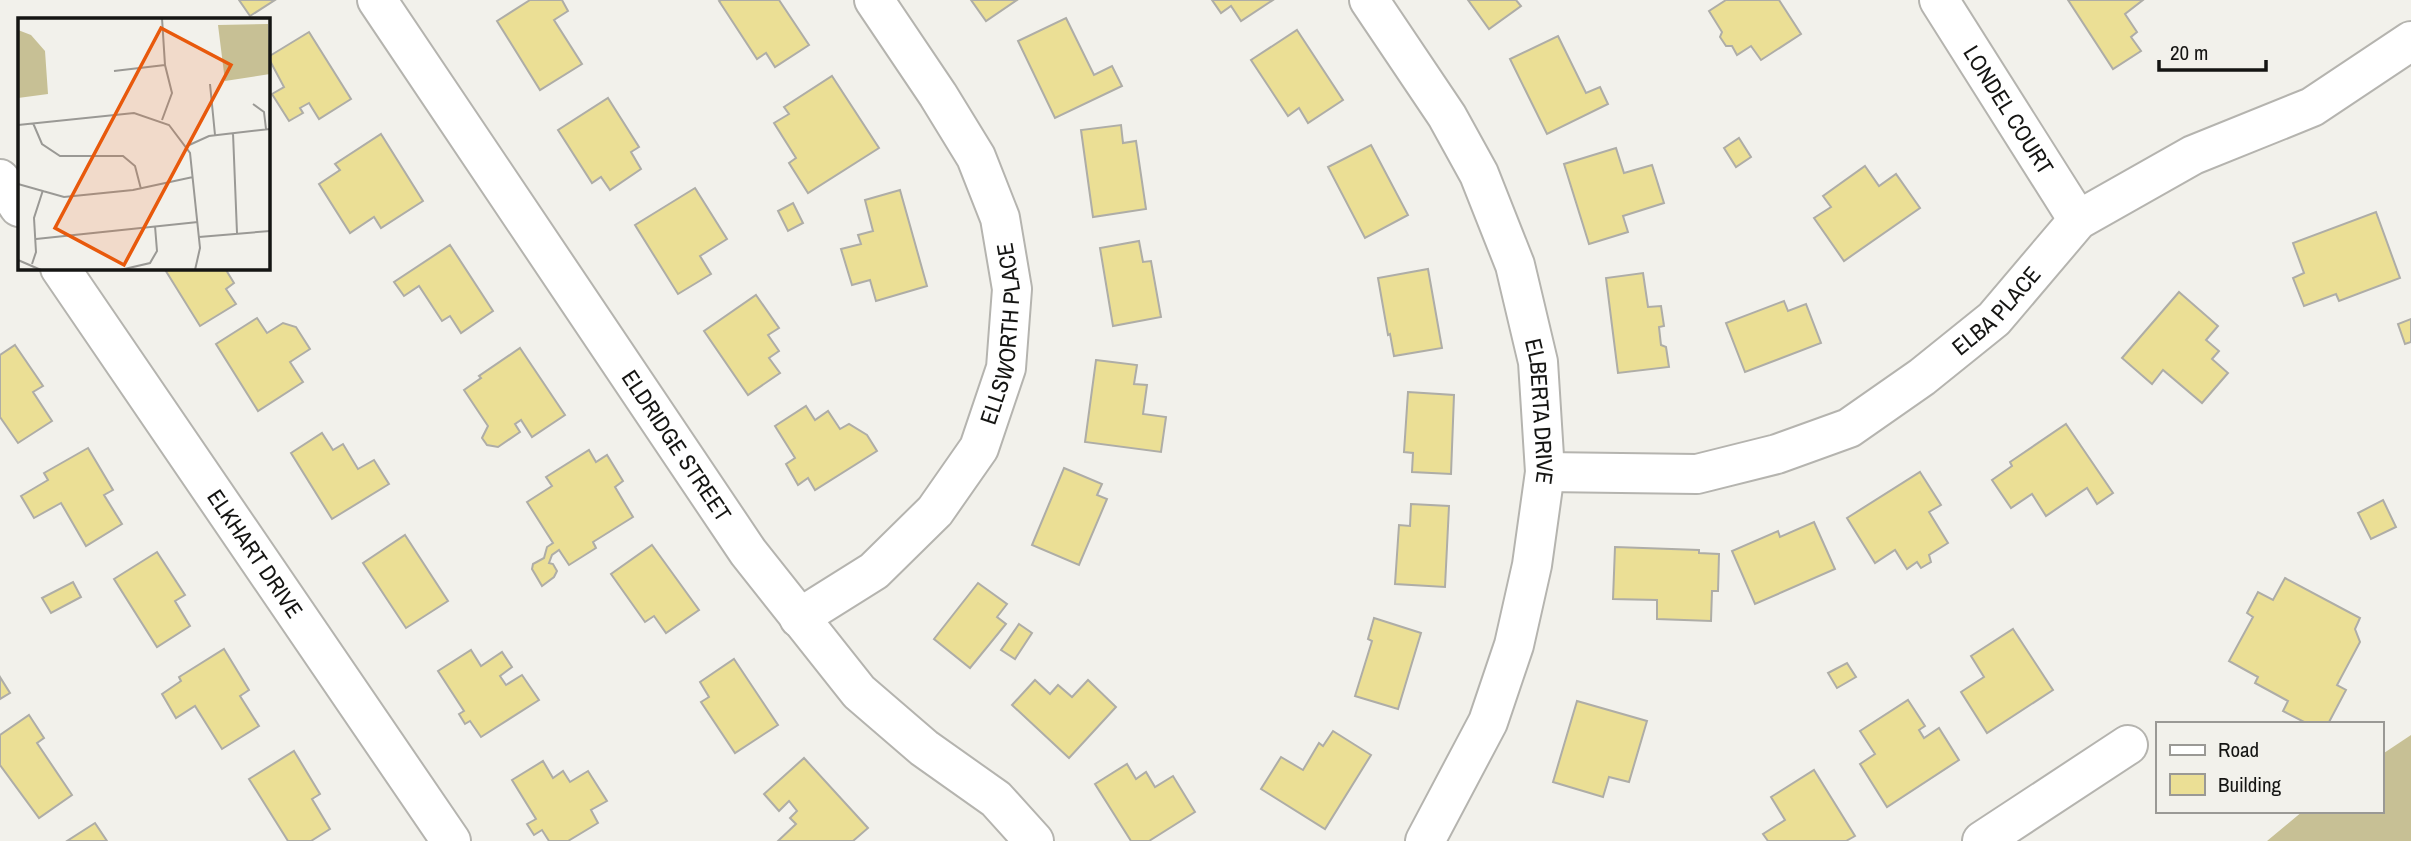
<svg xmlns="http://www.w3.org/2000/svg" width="2411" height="841" viewBox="0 0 2411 841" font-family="'Archivo Narrow',sans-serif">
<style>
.green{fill:#c7c095}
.building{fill:#ebdf95;stroke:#aeada7;stroke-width:2}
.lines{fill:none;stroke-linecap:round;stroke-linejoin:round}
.minor-casing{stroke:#b5b4af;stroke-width:42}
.minor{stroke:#fff;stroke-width:38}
.labels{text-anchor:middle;stroke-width:5;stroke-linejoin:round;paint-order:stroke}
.street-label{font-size:23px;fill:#151513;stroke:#f2f1eb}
.inset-road{fill:none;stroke:#9a9995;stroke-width:2}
.view{fill:#e8590c;fill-opacity:0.15;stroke:#e8590c;stroke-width:3.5}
.inset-edge{fill:none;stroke:#151513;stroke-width:3.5}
</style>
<rect width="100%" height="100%" fill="#f2f1eb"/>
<path class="green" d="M2411,735V841H2267L2303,811H2381V755Z"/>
<g class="building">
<path d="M239,0H275L250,16Z"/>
<path d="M530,0H562L568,11L554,20L582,64L540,90L497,21Z"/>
<path d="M721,0H779L809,45L775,67L766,53L757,59L719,1Z"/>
<path d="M971,0H1017L986,21Z"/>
<path d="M1212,0H1273L1241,21L1231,6L1221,13Z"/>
<path d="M1468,0H1516L1521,6L1489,29Z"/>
<path d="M1726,0H1779L1801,34L1761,60L1751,46L1737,55L1732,46H1726L1720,37L1722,32L1709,11Z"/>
<path d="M2068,0H2143L2125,14L2137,32L2131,37L2141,51L2113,69Z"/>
<path d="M1066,18L1094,75L1112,66L1122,86L1055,118L1018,41Z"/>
<path d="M1297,30L1343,100L1308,123L1299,108L1288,116L1251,60Z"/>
<path d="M309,32L351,99L319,119L309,103L300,108L303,113L289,121L272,94L284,87L268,57Z"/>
<path d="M1558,36L1586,93L1600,87L1608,104L1547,134L1510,59Z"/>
<path d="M832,76L879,148L808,193L789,163L796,158L774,123L789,114L784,107Z"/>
<path d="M608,98L639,147L631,152L641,169L610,190L601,177L592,183L558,130Z"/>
<path d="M1121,125L1123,143L1136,141L1146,209L1093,217L1081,130Z"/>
<path d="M381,134L423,201L381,228L374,217L350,233L319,184L340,170L335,164Z"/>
<path d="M1739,138L1751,157L1736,167L1724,148Z"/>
<path d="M1371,145L1408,215L1365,238L1328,167Z"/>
<path d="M1616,148L1624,173L1652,165L1664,203L1623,216L1628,232L1589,244L1564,164Z"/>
<path d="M1865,166L1879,186L1896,174L1920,208L1844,261L1814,218L1831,207L1823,196Z"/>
<path d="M695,188L727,239L700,256L711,274L678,294L635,225Z"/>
<path d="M900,190L927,286L876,301L870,280L852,285L841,249L861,244L858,235L873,231L865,200Z"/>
<path d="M793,203L803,223L788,231L778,211Z"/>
<path d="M2376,212L2400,278L2339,301L2336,294L2304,306L2293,278L2304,273L2293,243Z"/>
<path d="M1139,241L1143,262L1151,261L1161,317L1113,326L1100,248Z"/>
<path d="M450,245L493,311L461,333L450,316L442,321L419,286L404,296L394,282Z"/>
<path d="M164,268H230L226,270L234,283L226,289L236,304L200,326Z"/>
<path d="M1428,269L1442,348L1394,356L1390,334L1388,335L1378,278Z"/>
<path d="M1643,273L1648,307L1661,306L1664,326L1659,327L1661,345L1666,347L1669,367L1618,373L1606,278Z"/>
<path d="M2179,292L2218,326L2206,340L2219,351L2212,359L2228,373L2202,403L2163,370L2152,384L2122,358Z"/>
<path d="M756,295L779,328L768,335L779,351L769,358L780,373L748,395L704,331Z"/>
<path d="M1784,301L1788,311L1806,304L1821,343L1745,372L1726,323Z"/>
<path d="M257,318L267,333L283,323L296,327L310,349L290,362L303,382L258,411L216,344Z"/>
<path d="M2411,319V342L2405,344L2398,324Z"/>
<path d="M15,345L43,386L33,392L52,421L18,443L0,417V355Z"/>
<path d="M520,348L565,415L532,437L521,420L515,424L520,432L498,447L487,445L482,438L488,426L464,390L481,378L479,376Z"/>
<path d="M1096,360L1137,365L1134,384L1147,385L1143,414L1166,417L1161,452L1085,442Z"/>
<path d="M1408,392L1454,395L1451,474L1412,472L1413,453L1404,452Z"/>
<path d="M806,406L815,420L828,411L840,429L849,424L867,435L877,451L815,490L808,478L798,485L786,464L795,458L775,426Z"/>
<path d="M2066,424L2113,493L2097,504L2087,488L2046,516L2032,494L2011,508L1992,480L2012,466L2010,462Z"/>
<path d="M322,433L333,450L343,444L358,469L374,460L389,484L332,519L291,453Z"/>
<path d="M88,448L113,490L104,495L122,524L86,546L61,503L34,518L21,496L48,480L44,473Z"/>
<path d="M589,450L596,462L607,455L623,481L615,487L633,517L593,542L596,548L569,565L559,550L552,555L549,563L553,564L557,571L554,577L542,586L532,569L533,564L544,558L547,547L553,543L527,502L552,486L546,477Z"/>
<path d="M1064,468L1102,484L1097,495L1107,499L1079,565L1032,545Z"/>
<path d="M1920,472L1941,505L1929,512L1948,543L1929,555L1931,562L1921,568L1917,562L1907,569L1895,550L1875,563L1847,518Z"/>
<path d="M2383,500L2396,527L2371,539L2358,513Z"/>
<path d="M1411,504L1449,506L1445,587L1395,584L1399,525L1410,526Z"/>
<path d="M1814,522L1835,569L1755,604L1732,551L1778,531L1780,537Z"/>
<path d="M405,535L448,601L406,628L363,563Z"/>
<path d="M652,545L699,610L666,633L654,616L645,622L611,574Z"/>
<path d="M1615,547L1699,550V553L1719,554L1718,591H1712L1711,621L1657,619V600L1613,599Z"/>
<path d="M157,552L185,595L175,601L190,626L157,647L114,579Z"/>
<path d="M2285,578L2360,618L2355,629L2360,642L2337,685L2346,690L2328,724H2308L2283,711L2288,701L2255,683L2258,677L2229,661L2253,617L2247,613L2258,592L2273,600Z"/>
<path d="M73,582L81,597L51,613L42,598Z"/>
<path d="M978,583L1007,604L997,617L1006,624L970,668L934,639Z"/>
<path d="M1374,618L1421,633L1398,709L1355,696L1372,641L1368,639Z"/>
<path d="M1019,624L1032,633L1015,659L1001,650Z"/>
<path d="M2013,629L2053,690L1987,733L1961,692L1984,677L1971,656Z"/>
<path d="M224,649L249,690L240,696L259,726L222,749L195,706L176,718L162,694L181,681L179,677Z"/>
<path d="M471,650L481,666L502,652L512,667L500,676L506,685L522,675L539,700L481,737L470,721L465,724L459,714L464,711L438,671Z"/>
<path d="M734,659L778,725L735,753L701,702L709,697L700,682Z"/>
<path d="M1847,663L1856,677L1837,688L1828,673Z"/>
<path d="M0,677L10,693L0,699Z"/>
<path d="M1035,680L1050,694L1058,685L1072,697L1088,680L1116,707L1069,758L1012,705Z"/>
<path d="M1908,700L1925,726L1919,730L1924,738L1939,728L1959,760L1887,807L1860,764L1875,754L1860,731Z"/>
<path d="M1577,701L1647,721L1629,782L1609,777L1603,797L1553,782Z"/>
<path d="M29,715L44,738L37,743L72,795L39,818L0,765V735Z"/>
<path d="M1333,731L1371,755L1325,829L1261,789L1281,757L1303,770L1319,743L1323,746Z"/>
<path d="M294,751L320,794L312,799L330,829L311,841H288L249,779Z"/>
<path d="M804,758L868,828L853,841H778L796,824L790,818L797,811L789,801L779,811L764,794Z"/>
<path d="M543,761L553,778L563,771L570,782L588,771L607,801L591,810L598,823L568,841H549L542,830L534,835L527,824L536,819L512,780Z"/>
<path d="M1127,764L1136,779L1146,772L1155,787L1173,776L1195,812L1149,841H1131L1095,784Z"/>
<path d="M1814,770L1855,836L1846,841H1768L1763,834L1785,820L1771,797Z"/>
<path d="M95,823L107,841H67Z"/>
</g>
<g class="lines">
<g class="minor-casing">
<g id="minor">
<path id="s1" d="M377,0L748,552L859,692L924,748L996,799L1034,841"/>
<path id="s2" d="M1369,0L1447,116L1479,174L1515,265L1538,362L1545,472L1532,565L1514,645L1488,722L1425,841"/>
<path id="s3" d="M1939,0L2078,220"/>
<path d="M0,179L19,207"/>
<path id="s4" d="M60,268L451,841"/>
<path id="s5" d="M1545,472L1697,474L1777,454L1849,428L1922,377L1994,319L2078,220L2193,155L2312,107L2411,41"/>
<path id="s6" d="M799,618L874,571L935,511L979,448L1006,368L1012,289L1000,218L976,157L938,95L874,0"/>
<path d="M1982,841L2128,745"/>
</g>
</g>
<use href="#minor" class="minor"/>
</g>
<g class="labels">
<g class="street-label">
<text dy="8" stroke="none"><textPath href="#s3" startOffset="130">LONDEL COURT</textPath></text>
<text dy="8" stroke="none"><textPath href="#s5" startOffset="500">ELBA PLACE</textPath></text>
<text dy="8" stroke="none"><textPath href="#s6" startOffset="369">ELLSWORTH PLACE</textPath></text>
<text dy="8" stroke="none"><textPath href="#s2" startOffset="453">ELBERTA DRIVE</textPath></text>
<text dy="8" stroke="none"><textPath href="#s1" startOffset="537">ELDRIDGE STREET</textPath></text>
<text dy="8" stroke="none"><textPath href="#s4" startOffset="346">ELKHART DRIVE</textPath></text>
</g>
</g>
<g transform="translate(18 18)">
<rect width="252" height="252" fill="#f2f1eb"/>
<path d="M250,6L252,56L207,63L200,7ZM0,12L13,17L27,33L30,76L0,80Z" fill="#c7c095"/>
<path class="inset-road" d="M96,53L147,47M192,66L197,117M235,86L246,94L248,111M144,102L154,75L147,47L144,0M15,105L24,126L42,138H105L117,148L123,171M0,107L116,95L151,107L172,135L182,230L177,252M215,115L219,215M169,128L191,118L252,111M0,166L46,179L115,172L175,159M181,219L252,213M18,221L180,204M0,242L23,252M14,246L18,234L16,200L25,172M102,252L132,245L139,233L137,208"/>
<path class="view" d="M143,10L213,47L106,247L37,210Z"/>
<rect width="252" height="252" class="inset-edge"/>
</g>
<rect x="2156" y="722" width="228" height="91" fill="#f2f1eb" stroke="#9a9995" stroke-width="2"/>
<rect x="2170" y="745" width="35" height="10" fill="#ffffff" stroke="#9a9995" stroke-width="2"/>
<text x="2218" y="757" font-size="21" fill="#151513">Road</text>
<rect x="2170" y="774" width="35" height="21" fill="#ebdf95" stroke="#9a9995" stroke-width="2"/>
<text x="2218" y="792" font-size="21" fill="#151513">Building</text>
<path d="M2159 60v10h107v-10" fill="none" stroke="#151513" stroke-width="3.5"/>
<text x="2170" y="60" font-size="21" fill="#151513" stroke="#f2f1eb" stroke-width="5" paint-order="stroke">20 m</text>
</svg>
